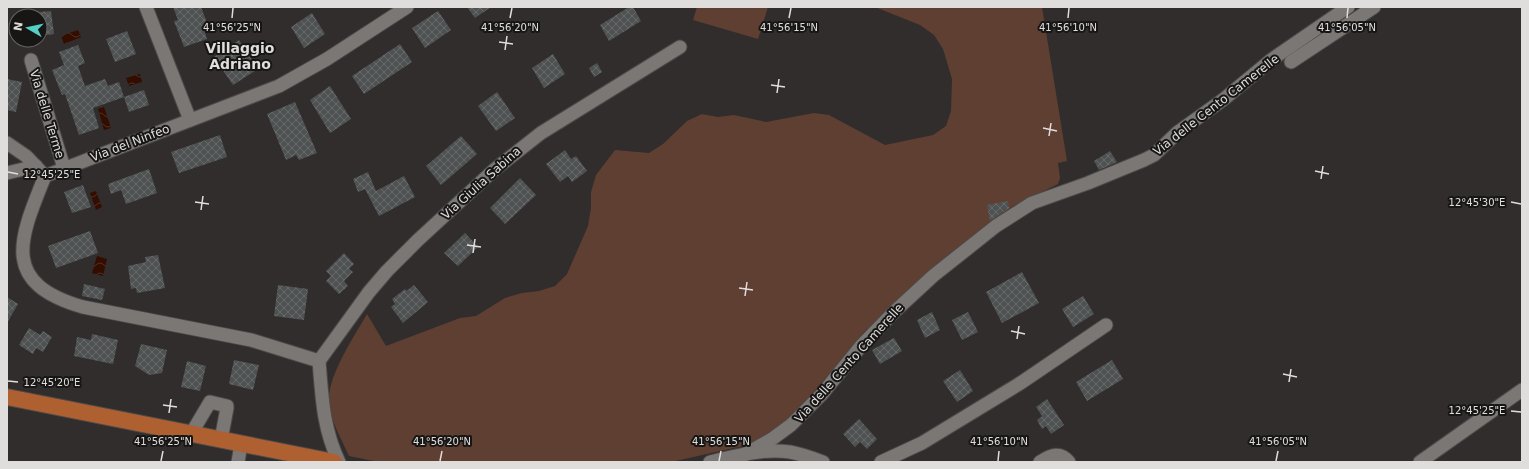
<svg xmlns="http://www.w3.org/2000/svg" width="1529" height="469" viewBox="0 0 1529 469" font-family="'DejaVu Sans',sans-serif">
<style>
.grass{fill:#5f3f32}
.water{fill:url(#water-waves)}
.building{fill:url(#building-cross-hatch)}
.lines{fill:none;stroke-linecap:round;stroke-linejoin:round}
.minor-casing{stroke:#4c4948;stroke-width:15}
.major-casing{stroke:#4c4948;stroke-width:18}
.minor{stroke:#7a7775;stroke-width:13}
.major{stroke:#af6031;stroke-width:16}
.ticks{fill:none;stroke:#e0dedd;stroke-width:1.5}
.labels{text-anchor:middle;stroke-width:4;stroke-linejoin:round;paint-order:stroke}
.street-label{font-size:12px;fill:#e0dedd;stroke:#171615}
.quarter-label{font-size:14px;font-weight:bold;fill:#e0dedd;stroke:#171615}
.ticks-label{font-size:10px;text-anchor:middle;fill:#e0dedd;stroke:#171615;stroke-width:4;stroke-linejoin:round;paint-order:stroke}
</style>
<defs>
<pattern id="water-waves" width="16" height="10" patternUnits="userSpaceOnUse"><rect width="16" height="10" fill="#320d00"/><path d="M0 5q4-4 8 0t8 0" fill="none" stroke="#4f3025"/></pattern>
<pattern id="building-cross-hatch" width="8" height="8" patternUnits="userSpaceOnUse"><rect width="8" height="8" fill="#4f5252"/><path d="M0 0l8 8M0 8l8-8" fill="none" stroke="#686a6a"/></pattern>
</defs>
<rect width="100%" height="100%" fill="#302d2c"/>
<g class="grass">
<path d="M697,7H768L758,39L693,20Z"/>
<path d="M875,7H1042L1067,161L1058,163L1060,178L1058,184L1013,206L925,274L865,331L791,419L781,429L747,445L671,462H379L349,456C341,438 330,420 329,401C327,377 355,335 367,314L386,346L460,318L476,316L505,298L522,293L539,291L555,286L567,274L588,226L591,208V192L596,175L615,150L649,153L663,144L687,121L702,114L718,117L734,115L766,122L814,113L829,115L885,145L933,135L946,126L951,111L952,79L943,49L934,35L920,25Z"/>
</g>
<g class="water">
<path d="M78,30L81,37L64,44L61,36Z"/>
<path d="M140,74L142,82L129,86L126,78Z"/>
<path d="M104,107L111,128L104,130L98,109Z"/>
<path d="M96,191L102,207L96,210L90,193Z"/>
<path d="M97,256L107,259L103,276L92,273Z"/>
</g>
<g class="building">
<path d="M173,7H201L208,25L203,27L207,39L184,47L174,21L178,20Z"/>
<path d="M467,7H491L475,18Z"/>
<path d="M629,7H633L641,21L609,41L600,25Z"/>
<path d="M51,11L54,34L40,36V12Z"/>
<path d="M438,11L451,30L425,48L412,28Z"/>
<path d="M312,13L325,34L304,48L291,27Z"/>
<path d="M127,31L136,54L115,62L106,39Z"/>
<path d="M239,40L258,69L233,85L214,57Z"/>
<path d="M400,44L412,62L364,94L352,76Z"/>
<path d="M78,45L85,63L78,66L85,86L105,79L108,86L119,82L124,97L93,108L99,128L79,135L65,94L62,95L52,70L64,65L59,52Z"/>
<path d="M553,54L565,74L544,88L532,68Z"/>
<path d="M597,63L602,72L594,77L589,68Z"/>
<path d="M7,79L22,82L16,112L7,110Z"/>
<path d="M330,86L351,119L330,133L310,100Z"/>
<path d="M144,90L149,105L129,112L124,97Z"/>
<path d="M497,92L515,118L496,131L478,106Z"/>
<path d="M295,102L317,153L299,160L296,155L286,160L267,114Z"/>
<path d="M220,135L227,157L179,173L171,152Z"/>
<path d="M461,136L477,154L441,185L426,166Z"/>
<path d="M565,150L571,159L576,156L587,171L572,182L568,176L560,182L546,164Z"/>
<path d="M1110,151L1117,162L1099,170L1094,161Z"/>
<path d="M149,169L157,193L126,204L121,190L111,194L108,184Z"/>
<path d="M368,172L376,191L404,176L415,197L379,216L365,189L358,192L353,179Z"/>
<path d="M520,178L536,195L505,224L490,208Z"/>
<path d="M83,185L91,207L72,213L64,192Z"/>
<path d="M1008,201L1009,208L990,221L987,205Z"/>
<path d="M90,231L98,253L56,268L48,246Z"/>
<path d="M465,233L478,247L458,266L444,253Z"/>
<path d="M344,253L354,264L349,269L353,272L344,281L348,286L339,294L326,281L331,276L326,271Z"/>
<path d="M158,255L165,288L137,293L136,288L131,289L128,266L146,262L145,257Z"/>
<path d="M1022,272L1039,303L1002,323L986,292Z"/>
<path d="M84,284L105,289L102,300L82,296Z"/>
<path d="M278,285L308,289L304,320L274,316Z"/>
<path d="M414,285L428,302L403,323L391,307L395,304L392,299L405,289L406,291Z"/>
<path d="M1083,296L1094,314L1073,327L1062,309Z"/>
<path d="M7,297L18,304L7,323Z"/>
<path d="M932,312L940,330L925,338L917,320Z"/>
<path d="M968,312L978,332L962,340L952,320Z"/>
<path d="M29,328L40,335L43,331L52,337L43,352L36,348L33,354L19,345Z"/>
<path d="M92,334L118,340L113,364L74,356L77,337L91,340Z"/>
<path d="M894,338L902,351L880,364L872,350Z"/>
<path d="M141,344L167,350L162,373L149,375L135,366Z"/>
<path d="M234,360L259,365L253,390L229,384Z"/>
<path d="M1112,360L1123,379L1087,401L1076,382Z"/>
<path d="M187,361L206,366L200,391L181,387Z"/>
<path d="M960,370L973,391L957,402L943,381Z"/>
<path d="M1047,399L1064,425L1051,434L1046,426L1042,429L1037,420L1042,416L1036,407Z"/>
<path d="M859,419L877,439L867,449L860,442L855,447L843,434Z"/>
</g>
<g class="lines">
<g class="minor-casing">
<g id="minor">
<path d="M146,7L190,120"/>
<path d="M31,60L64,168"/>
<path d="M1291,62L1374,7"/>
<path d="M7,143L26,156L45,176"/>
<path d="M7,173L36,166"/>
<path d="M319,361L251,340L83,307C0,283 19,240 45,176L279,86L327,59L407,7"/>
<path d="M319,361L369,292L387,271L418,240L494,170L541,133L680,47"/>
<path d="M319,361C322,398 323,428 339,462"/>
<path d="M191,434L210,402L227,406V408L221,440"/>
<path d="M744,455L772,439L791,425L822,394L861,346L894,312L933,276L996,226L1032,203L1088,183L1144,160L1154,155L1178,132L1224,99L1271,60L1348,7"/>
<path d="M238,462L241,444"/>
<path d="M710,462C736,456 763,448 790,452C801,454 812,458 823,462"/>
<path d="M881,462L922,443L1019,384L1106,325"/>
<path d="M1040,462C1051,455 1060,451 1069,462"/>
<path d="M1420,462L1522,390"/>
</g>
</g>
<g class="major-casing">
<path id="major" d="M7,397L334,462"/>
</g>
<use href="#minor" class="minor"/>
<use href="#major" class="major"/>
</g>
<path class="ticks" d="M232,18L233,8M510,18L512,8M789,18L791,8M1068,18L1069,8M1347,18L1348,8M499,42L513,44M505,50L507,36M771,85L785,87M777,93L779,79M1043,128L1057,131M1049,136L1051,123M1315,171L1329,174M8,172L18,174M1321,179L1323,166M195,202L209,204M1511,202L1521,204M201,210L203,196M467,245L481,247M473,253L475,239M739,288L753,290M745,296L747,282M1011,331L1025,334M1017,339L1019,326M1283,374L1297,377M8,381L18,382M1289,382L1291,369M163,405L177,407M1511,411L1521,412M169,413L171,399M161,461L163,451M440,461L442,451M719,461L721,451M998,461L999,451M1276,461L1278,451"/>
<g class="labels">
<g class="street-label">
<text transform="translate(1216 105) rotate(-38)" y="4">Via delle Cento Camerelle</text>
<text transform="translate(47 114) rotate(73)" y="4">Via delle Terme</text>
<text transform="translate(130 143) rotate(-21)" y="4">Via del Ninfeo</text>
<text transform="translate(481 183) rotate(-42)" y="4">Via Giulia Sabina</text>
<text transform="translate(849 363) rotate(-48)" y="4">Via delle Cento Camerelle</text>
</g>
<g class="quarter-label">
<text x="240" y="53">Villaggio<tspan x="240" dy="16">Adriano</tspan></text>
</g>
</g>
<g class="ticks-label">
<text x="232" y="31">41°56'25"N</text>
<text x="510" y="31">41°56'20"N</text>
<text x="789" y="31">41°56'15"N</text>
<text x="1068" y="31">41°56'10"N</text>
<text x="1347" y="31">41°56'05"N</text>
<text x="52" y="178">12°45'25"E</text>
<text x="1477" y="206">12°45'30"E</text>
<text x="52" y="386">12°45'20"E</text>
<text x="1477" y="414">12°45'25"E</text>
<text x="163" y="445">41°56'25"N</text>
<text x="442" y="445">41°56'20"N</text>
<text x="721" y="445">41°56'15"N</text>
<text x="999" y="445">41°56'10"N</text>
<text x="1278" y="445">41°56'05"N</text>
</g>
<rect width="1529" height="469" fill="none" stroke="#e0dedd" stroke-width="16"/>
<g transform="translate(28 28) rotate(279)"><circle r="19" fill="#171615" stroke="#676665"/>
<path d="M0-3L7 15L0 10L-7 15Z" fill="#55cec5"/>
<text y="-6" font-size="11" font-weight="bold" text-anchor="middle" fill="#e0dedd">N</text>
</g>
</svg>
